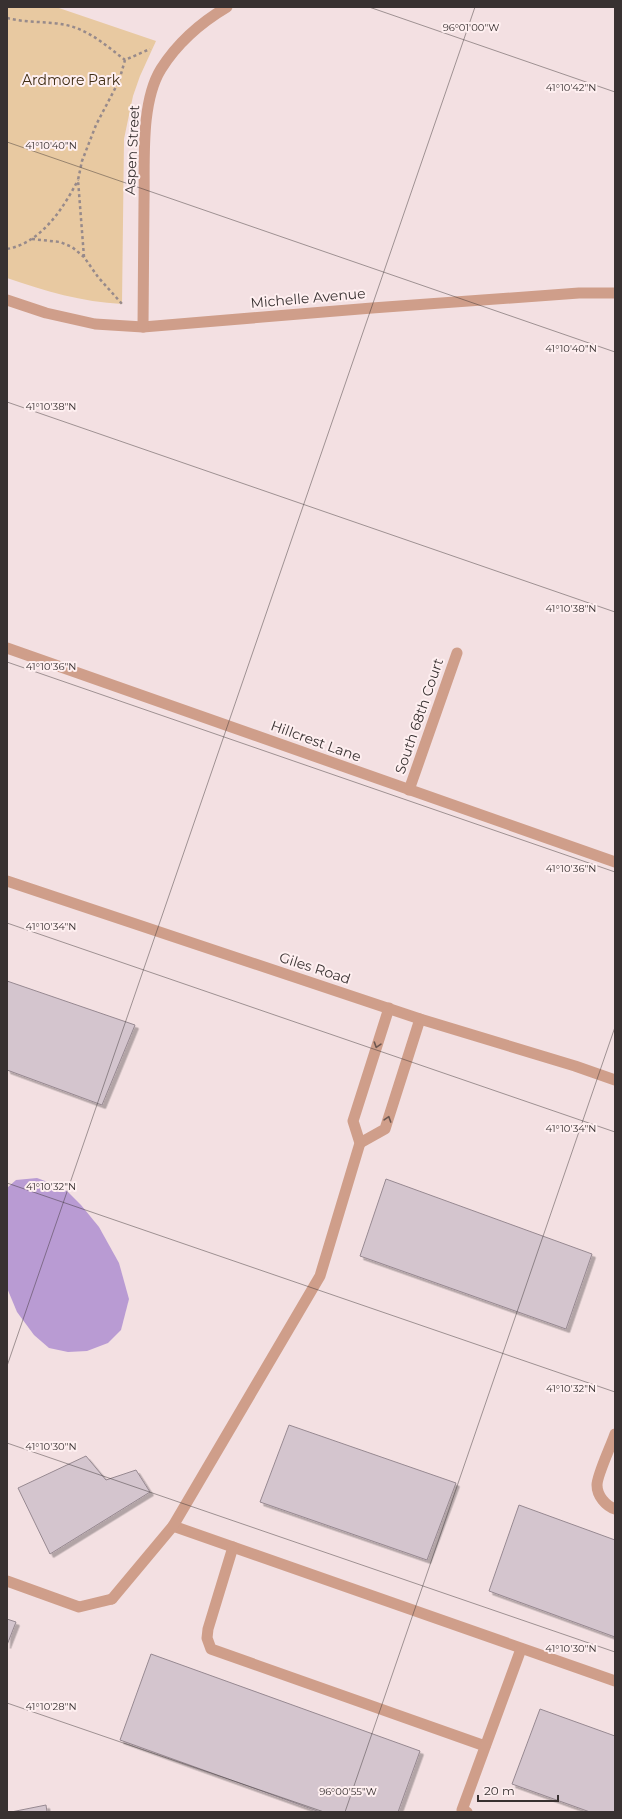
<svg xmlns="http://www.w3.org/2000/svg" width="622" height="1819" viewBox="0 0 622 1819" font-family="Montserrat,sans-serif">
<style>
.green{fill:#e8c9a1}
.water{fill:#b99bd3}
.building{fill:#d4c5ce;stroke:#978991;filter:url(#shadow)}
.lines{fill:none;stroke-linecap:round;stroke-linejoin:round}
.path{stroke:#978a8b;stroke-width:2.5;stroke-dasharray:3 3;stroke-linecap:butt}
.service{stroke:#cf9e8a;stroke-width:11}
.minor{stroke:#cf9e8a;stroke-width:11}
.tertiary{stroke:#cf9e8a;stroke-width:11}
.oneway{stroke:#6d5750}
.ticks{fill:none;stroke:#383131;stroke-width:1;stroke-opacity:0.45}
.labels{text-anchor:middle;stroke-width:4;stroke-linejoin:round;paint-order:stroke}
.park-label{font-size:14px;fill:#3f2d14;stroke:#feeff0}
.street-label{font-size:14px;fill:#383131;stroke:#feeff0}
.ticks-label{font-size:10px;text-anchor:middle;fill:#383131;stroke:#feeff0;stroke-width:4;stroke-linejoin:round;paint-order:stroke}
</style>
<defs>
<filter id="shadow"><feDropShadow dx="3.5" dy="3.5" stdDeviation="0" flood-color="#0004"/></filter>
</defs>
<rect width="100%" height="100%" fill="#f3e0e2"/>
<path class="green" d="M7,7H56L156,41L140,76L133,96L124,139L122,304C82,302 45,291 7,278Z"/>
<path class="water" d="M37,1178L53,1184L67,1191L81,1205L99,1227L119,1263L129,1299L121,1330L108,1343L87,1351L68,1352L49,1348L34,1335L17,1312L7,1288V1188L16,1180Z"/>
<g class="building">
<path d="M7,981L135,1025L102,1105L7,1070Z"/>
<path d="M386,1179L592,1254L566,1329L360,1256Z"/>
<path d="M289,1425L456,1483L427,1560L260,1502Z"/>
<path d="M86,1456L106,1480L136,1470L150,1492L50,1554L18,1488Z"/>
<path d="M519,1505L615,1540V1637L489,1591Z"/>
<path d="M7,1619L16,1622L7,1645Z"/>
<path d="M151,1654L420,1751L398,1812H320L120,1740Z"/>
<path d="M540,1709L615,1736V1812H590L512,1784Z"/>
<path d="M46,1805L47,1812H11Z"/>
</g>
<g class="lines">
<g class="path">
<path d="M7,18C26,23 47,21 66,25C89,30 107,46 125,60"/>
<path d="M32,239L60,242L72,247L84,257L98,277L123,305"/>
<path d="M7,249C41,243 63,209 78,180"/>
<path d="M84,257L78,180L82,161L96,125L119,81L125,60L150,49"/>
</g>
<g class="service">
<path d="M615,1434C611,1446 597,1475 597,1485C597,1496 606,1506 615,1509"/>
<path d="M173,1526L615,1681"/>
<path d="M233,1547L208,1629L207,1638L211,1649L485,1746"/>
<path d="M7,1581L79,1607L112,1599"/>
<path d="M467,1812L462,1810L521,1649"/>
</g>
<g class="minor">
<path d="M7,300L46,313L95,324L143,327L372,308L579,293H615"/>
<path d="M143,327C143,285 144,244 144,202C145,163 140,103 161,69C178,42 200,23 227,7"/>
<path d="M7,648L615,862"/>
<path d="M409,790L457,653"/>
<path d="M360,1143L385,1129L420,1019"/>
<path d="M112,1599L173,1526L320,1276L360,1143L353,1121L389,1008"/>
</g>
<path class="tertiary" d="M7,881L420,1019L575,1066L615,1080"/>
</g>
<defs><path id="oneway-chevron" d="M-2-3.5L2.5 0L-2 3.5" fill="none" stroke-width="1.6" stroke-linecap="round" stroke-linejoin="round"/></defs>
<g class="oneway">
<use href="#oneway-chevron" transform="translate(377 1045) rotate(108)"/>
<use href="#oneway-chevron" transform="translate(388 1119) rotate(-72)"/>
</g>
<path class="ticks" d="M369,7L615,92M7,142L615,352M7,402L615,612M7,662L615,872M7,923L615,1132M7,1183L615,1392M7,1366L475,7M7,1443L615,1652M7,1703L324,1812M345,1812L615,1027"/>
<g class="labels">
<g class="park-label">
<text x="71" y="85">Ardmore Park</text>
</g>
<g class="street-label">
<text transform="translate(132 150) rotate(-87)" y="5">Aspen Street</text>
<text transform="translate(308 298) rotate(-5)" y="5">Michelle Avenue</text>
<text transform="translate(419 716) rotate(-71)" y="5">South 68th Court</text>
<text transform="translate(316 741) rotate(20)" y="5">Hillcrest Lane</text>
<text transform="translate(315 968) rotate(18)" y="5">Giles Road</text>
</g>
</g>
<g class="ticks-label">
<text x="471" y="31">96°01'00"W</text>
<text x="571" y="91">41°10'42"N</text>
<text x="51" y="149">41°10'40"N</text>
<text x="571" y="352">41°10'40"N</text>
<text x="51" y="410">41°10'38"N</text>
<text x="571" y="612">41°10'38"N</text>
<text x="51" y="670">41°10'36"N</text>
<text x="571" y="872">41°10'36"N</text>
<text x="51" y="930">41°10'34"N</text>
<text x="571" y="1132">41°10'34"N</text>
<text x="51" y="1190">41°10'32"N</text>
<text x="571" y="1392">41°10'32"N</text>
<text x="51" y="1450">41°10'30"N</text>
<text x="571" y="1652">41°10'30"N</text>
<text x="51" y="1710">41°10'28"N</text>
<text x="348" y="1795">96°00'55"W</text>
</g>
<rect width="622" height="1819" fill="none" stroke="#383131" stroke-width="16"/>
<path d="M478 1795v6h80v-6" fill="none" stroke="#383131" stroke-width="2"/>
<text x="484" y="1795" font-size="12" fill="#383131" stroke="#feeff0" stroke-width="3" paint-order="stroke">20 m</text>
</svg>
